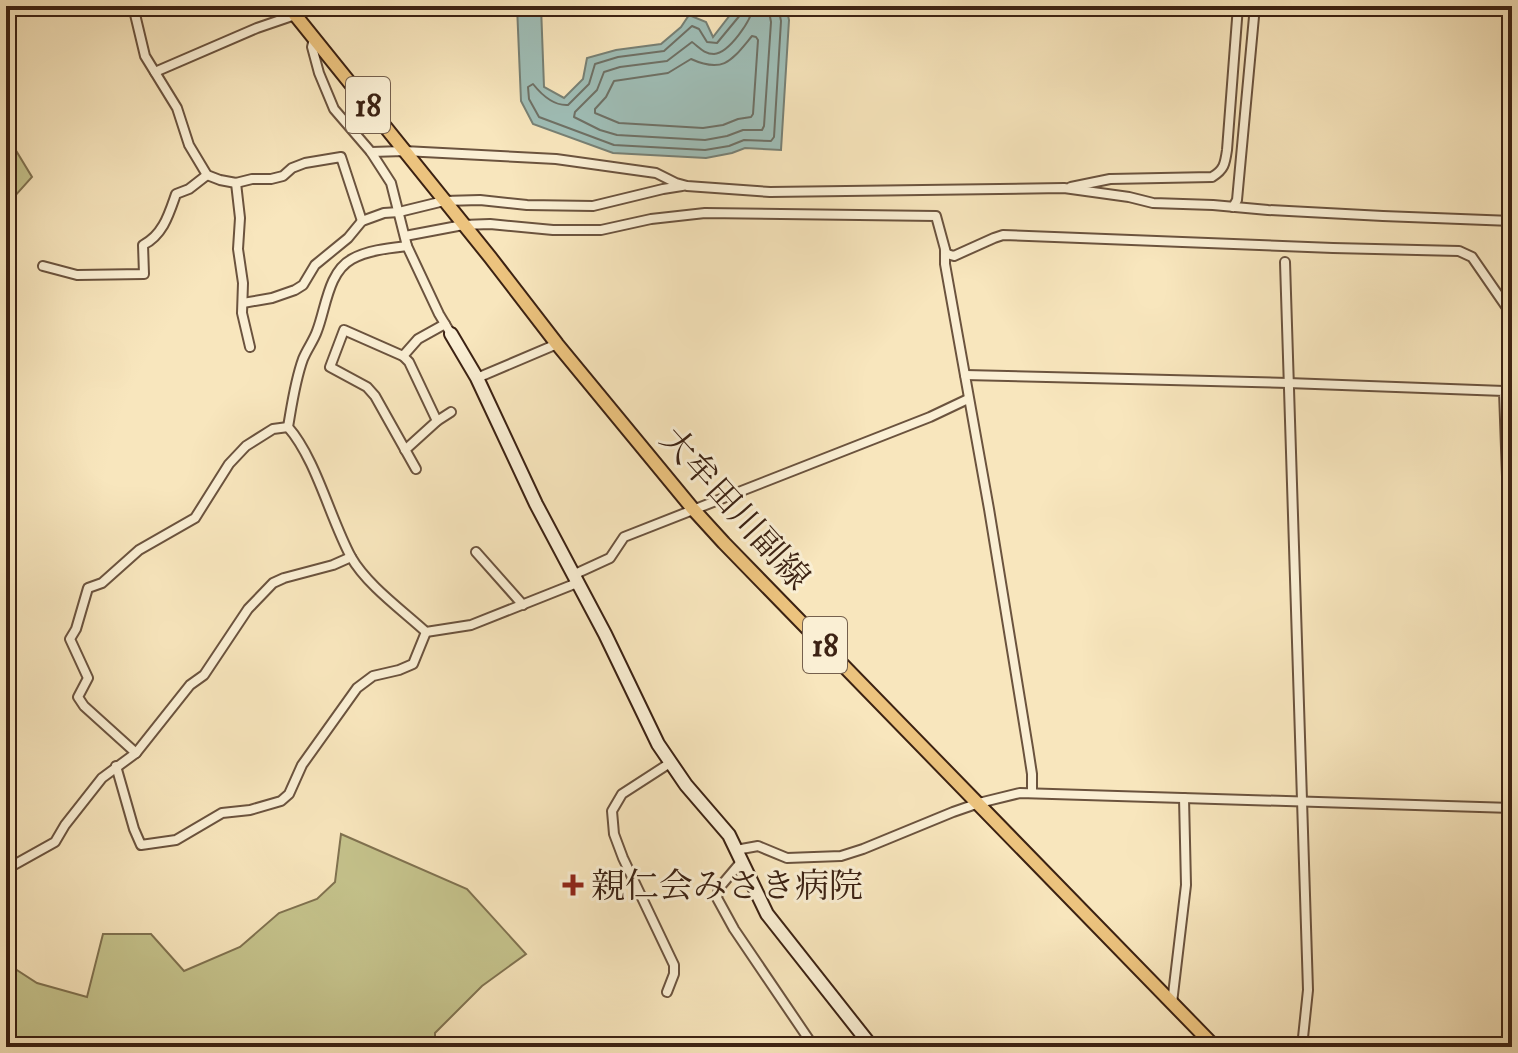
<svg xmlns="http://www.w3.org/2000/svg" width="1518" height="1053" viewBox="0 0 1518 1053" font-family="'IM FELL Double Pica','Noto Serif JP',serif">
<style>
.green{fill:#c5c38c;stroke:#807250;stroke-width:2}
.water{fill:#9fbeb7;stroke:#778075;stroke-width:2}
.lines{fill:none;stroke-linecap:round;stroke-linejoin:round}
.shore{stroke:#6e7065;stroke-width:2}
.street-casing{stroke:#6b533e;stroke-width:12}
.secondary-casing{stroke:#3c2213;stroke-width:16}
.primary-casing{stroke:#3c2213;stroke-width:16}
.street{stroke:#faefd4;stroke-width:8}
.secondary{stroke:#faefd4;stroke-width:12}
.primary{stroke:#ecc37e;stroke-width:12}
.poi-dot{fill:#8f2418;stroke:#faefd4;stroke-width:3}
.labels{text-anchor:middle;stroke-width:6;stroke-linejoin:round;paint-order:stroke}
.shield{fill:#faefd4;stroke:#75604d;stroke-width:2}
.shield-label{font-size:32px;font-weight:bold;fill:#3c2213}
.street-label{font-size:34px;fill:#3c2213;stroke:#faefd4}
.poi-label{font-size:34px;fill:#3c2213;stroke:#faefd4;text-anchor:start}
</style>
<rect width="100%" height="100%" fill="#f8e6bd"/>
<filter id="stains"><feTurbulence type="fractalNoise" baseFrequency=".0025" numOctaves="4"/><feColorMatrix values="0 0 0 0 .2 0 0 0 0 .09 0 0 0 0 .02 0 0 0 .5 -.17"/></filter>
<radialGradient id="worn" r=".72"><stop offset=".6" stop-color="#630" stop-opacity="0"/><stop offset="1" stop-color="#630" stop-opacity=".3"/></radialGradient>
<g class="green">
<path d="M6,134L32,177L6,206Z"/>
<path d="M341,834L467,889L526,954L482,986L435,1033V1047H6V963L37,983L87,997L103,934H151L184,971L240,947L279,913L317,899L335,882Z"/>
</g>
<path class="water" d="M517,6H541L544,87L564,98L583,79L587,58L616,50L661,44L681,27L689,15L706,22L713,37L737,6H786L789,20L781,150L745,148L732,153L706,158L613,153L533,124L521,101Z"/>
<g class="lines">
<g class="shore">
<path d="M743,6L741,14L717,43L707,42L699,29L692,26L664,51L618,57L595,64L589,84L568,105C553,106 541,94 533,84L528,87L529,99L539,117L614,145L705,150L729,146L744,140L771,141L774,137L781,21L778,6"/>
<path d="M753,6C752,20 729,53 714,54C704,54 699,47 692,42L667,61L620,67L604,72L597,90L575,112L574,117L600,130L617,135L705,140L727,136L743,130H762L764,126L771,22L768,6"/>
<path d="M752,36L756,37L758,40L753,114L751,117L738,119L723,125L703,128L619,123L595,113V109L606,97L614,81L668,73L691,59C724,74 732,60 752,36Z"/>
</g>
<g class="street-casing">
<g id="street">
<path d="M133,6L145,56L177,108L189,145L207,175L220,180L236,183L252,179H271L283,176L292,168L305,163L341,157L362,221"/>
<path d="M314,38L312,47L319,73L334,109L371,152L391,183L407,246L439,314L451,334"/>
<path d="M155,72L257,28L295,15"/>
<path d="M371,152L404,151L556,159L656,173L676,183L687,186L770,192L1064,188L1129,197L1153,203L1213,205L1268,210L1383,216L1512,221"/>
<path d="M236,183L240,218L238,249L243,283L242,313L250,347"/>
<path d="M1071,187L1110,179L1212,177C1224,170 1225,164 1227,150L1238,6"/>
<path d="M1233,207L1237,200L1255,6"/>
<path d="M405,236L463,225L490,224L553,230H601L651,219L705,213L936,216L945,249V264L989,509L1028,748L1032,774V793"/>
<path d="M407,246C390,248 368,250 352,259C328,272 326,308 317,331C314,340 307,349 303,359C295,381 292,404 288,427C316,459 330,518 351,557C367,585 402,610 426,632L471,625L577,583"/>
<path d="M945,250L947,254L954,256L994,238L1003,235L1333,248L1459,251L1472,257L1512,315"/>
<path d="M1285,262L1308,990L1302,1047"/>
<path d="M43,266L77,275L144,274L143,245C163,235 169,214 176,194L189,189L207,175"/>
<path d="M243,303L272,298L295,290L303,285L315,265L348,238L362,221L384,213L399,212L444,201L480,200L527,205L593,206L663,189L682,186"/>
<path d="M403,356L409,362L437,421"/>
<path d="M965,375L1288,383L1504,391L1512,618"/>
<path d="M477,378L557,344"/>
<path d="M405,450L437,421L451,412"/>
<path d="M416,469L375,396L367,387L330,367L344,330L403,356L418,339L445,324"/>
<path d="M476,552L523,605"/>
<path d="M573,575L610,558L624,537L930,417L968,399"/>
<path d="M136,753L84,706L78,697L88,678L70,639L76,629L88,588L102,583L139,550L195,518L229,464L246,446L273,429L288,427"/>
<path d="M116,766L134,829L141,845L176,840L222,813L250,810L281,801L289,794L302,765L357,688L373,676L399,670L413,664L426,632"/>
<path d="M736,850L758,846L787,858L841,856L863,849L953,812L979,803L1020,793L1512,808"/>
<path d="M741,862L719,888L717,898L734,929L814,1047"/>
<path d="M6,871L12,866L55,842L65,825L102,778L136,753L190,685L204,675L248,609L273,583L284,578L333,565L351,557"/>
<path d="M667,992L674,974V965L623,858L614,834L612,811L622,794L670,763"/>
<path d="M1172,1003L1186,885L1184,798"/>
</g>
</g>
<g class="secondary-casing">
<path id="secondary" d="M451,334L477,378L536,504L605,634L658,744L686,785L729,835L767,914L872,1047"/>
</g>
<g class="primary-casing">
<path id="primary" d="M288,6L490,257L557,344L693,509L724,543L1215,1047"/>
</g>
<use href="#street" class="street"/>
<use href="#secondary" class="secondary"/>
<use href="#primary" class="primary"/>
</g>
<path class="poi-dot" d="M569 873h8v8h8v8h-8v8h-8v-8h-8v-8h8z"/>
<g class="labels">
<g class="shield">
<rect x="346" y="77" width="44" height="56" rx="6"/>
<rect x="803" y="617" width="44" height="56" rx="6"/>
</g>
<g class="shield-label">
<text x="368" y="116">18</text>
<text x="825" y="656">18</text>
</g>
<g class="street-label">
<text transform="translate(736 508) rotate(48)" y="12">大牟田川副線</text>
</g>
<g class="poi-label">
<text x="591" y="897">親仁会みさき病院</text>
</g>
</g>
<rect width="1518" height="1053" fill="none" stroke="#f8e6bd" stroke-width="32"/>
<rect x="8" y="8" width="1502" height="1037" fill="none" stroke="#3c2213" stroke-width="4"/>
<rect x="16" y="16" width="1486" height="1021" fill="none" stroke="#3c2213" stroke-width="2"/>
<rect width="100%" height="100%" filter="url(#stains)"/>
<rect width="100%" height="100%" fill="url(#worn)"/>
</svg>
